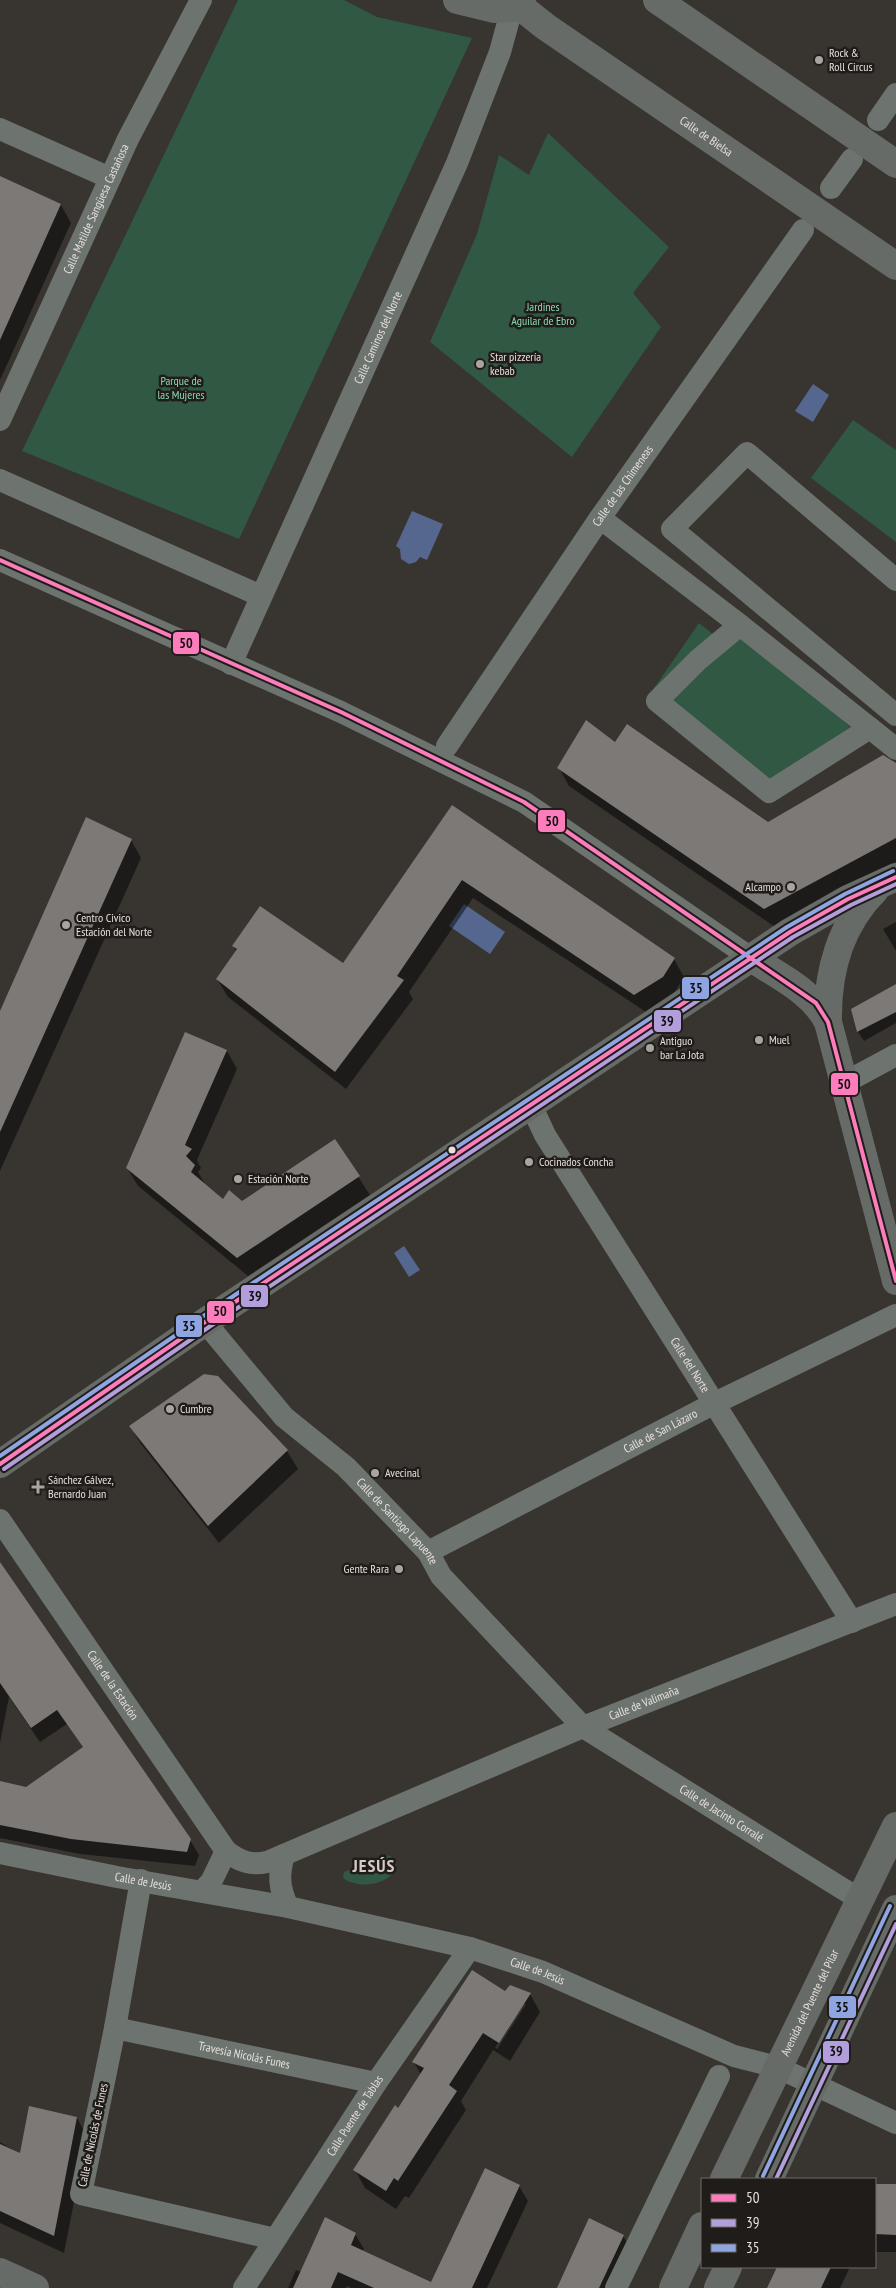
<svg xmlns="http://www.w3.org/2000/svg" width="896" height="2288" viewBox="0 0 896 2288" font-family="'PT Sans Narrow',sans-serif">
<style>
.green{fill:#305843}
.water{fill:#55678e}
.shadow{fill:#0007;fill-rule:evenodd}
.building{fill:#7d7976}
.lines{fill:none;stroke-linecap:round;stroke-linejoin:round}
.street{stroke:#6d736e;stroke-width:22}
.secondary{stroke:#676b67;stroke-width:28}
.bus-1-casing{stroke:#201c19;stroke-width:8}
.bus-2-casing{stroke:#201c19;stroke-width:8}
.bus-3-casing{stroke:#201c19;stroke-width:8}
.bus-1{stroke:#fc7cbc;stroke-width:4}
.bus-2{stroke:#b29eda;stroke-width:4}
.bus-3{stroke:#8ea5e2;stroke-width:4}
.poi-dot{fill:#a9a4a0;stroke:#201c19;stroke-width:2}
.bus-dot{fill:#e6e0dc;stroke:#201c19;stroke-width:2}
.labels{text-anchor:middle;stroke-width:5;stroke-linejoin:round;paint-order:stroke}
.poi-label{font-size:12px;fill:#e6e0dc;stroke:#201c19;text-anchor:start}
.street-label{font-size:12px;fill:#e6e0dc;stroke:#201c19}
.park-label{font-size:12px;fill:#8adbaf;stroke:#201c19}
.district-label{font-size:18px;font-weight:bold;letter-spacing:1px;fill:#d6cac3;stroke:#201c19}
.line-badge{stroke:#201c19;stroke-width:2}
.pale-badge-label{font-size:14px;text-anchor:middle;font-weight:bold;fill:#111}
</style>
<rect width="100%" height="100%" fill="#383430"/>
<g class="green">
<path d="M238,0H344L377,17L472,38L239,539L22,451Z"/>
<path d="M548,133L669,247L633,293L661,327L572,457L430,342L477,234L499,155L529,175Z"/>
<path d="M853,420L896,450V542L811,478Z"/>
<path d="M699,623L724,643L741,629L851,728L768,787L652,691Z"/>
<path d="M384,1855L391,1856L395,1862L396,1869C387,1886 357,1889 343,1878L344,1872Z"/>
</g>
<g class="water">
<path d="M813,384L829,395L813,422L795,411Z"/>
<path d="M412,511L443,524L427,560L420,557L416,562L409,564L401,559L400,549L396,546Z"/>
<path d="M464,904L505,932L490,954L449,926Z"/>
<path d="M404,1246L420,1270L409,1277L394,1253Z"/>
</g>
<g class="shadow">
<path d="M0,177L61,205L71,223L0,380Z"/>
<path d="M615,744L768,823L896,765V862L775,927L569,786L559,768Z"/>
<path d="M452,807L674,959L684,977L673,995L646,1012L473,898L409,992L413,999L346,1089L228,997L217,979L237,952L233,946L343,965Z"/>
<path d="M131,840L141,858L0,1171V1014Z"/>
<path d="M896,922V951L883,929Z"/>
<path d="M896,986V1023L864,1041L858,1032L853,1010Z"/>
<path d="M227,1051L237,1069L197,1160L201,1168L198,1172L205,1184L224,1200L242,1202L335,1141L370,1195L248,1276L138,1186L127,1168Z"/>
<path d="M218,1377L287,1451L298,1469L219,1543L141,1444L130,1426Z"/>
<path d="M0,1564L190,1840L199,1855L195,1866L80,1854L0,1838V1783L27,1788L84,1748L67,1724L40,1742L9,1697L0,1743Z"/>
<path d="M505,1993L530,1994L540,2012L510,2061L493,2050L461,2101L466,2110L409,2198L405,2196L396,2209L365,2188L355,2170L421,2075L414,2062ZM523,2004H526L497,2049L495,2048Z"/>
<path d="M77,2118L87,2136L64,2253L0,2223V2142L21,2155Z"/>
<rect x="875" y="2185" width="21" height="67"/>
<path d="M519,2186L528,2201L487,2288H351L347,2286L346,2288H288L296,2270L302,2272L355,2234L364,2249L362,2252L431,2283Z"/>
<path d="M623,2236L632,2250L615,2288H558Z"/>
<path d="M778,2267H850L840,2288H768Z"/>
</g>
<g class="building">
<path d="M0,176L61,204L0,340Z"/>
<path d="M586,720L615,742L627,724L768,822L883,755L896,763V838L764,909L557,768Z"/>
<path d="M452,805L675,958L663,977L634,995L462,880L397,976L404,980L335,1072L216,979L237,949L232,946L260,906L343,963Z"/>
<path d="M86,817L132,839L0,1132V1011Z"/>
<path d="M896,984V1012L857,1032L851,1009Z"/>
<path d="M185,1032L227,1050L185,1145L192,1149L186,1156L195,1165L191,1172L223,1199L229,1190L242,1201L335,1139L360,1176L237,1258L126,1168Z"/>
<path d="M204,1374L218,1376L288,1450L208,1526L129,1426Z"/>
<path d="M0,1562L191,1839L187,1852L71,1839L0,1825V1781L26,1787L83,1747L57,1710L31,1728L0,1683Z"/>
<path d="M472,1970L505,1991L510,1985L531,1993L499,2043L483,2033L449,2085L457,2091L398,2181L394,2178L386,2191L353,2170L395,2105L398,2108L424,2068L412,2062Z"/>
<path d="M29,2106L77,2117L54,2236L0,2211V2144L20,2153Z"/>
<path d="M485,2168L520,2185L472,2288H374L338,2272L331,2288H293L325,2217L356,2233L351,2245L431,2282Z"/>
<path d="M875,2184H896V2235L875,2234Z"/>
<path d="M589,2218L624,2235L599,2288H557Z"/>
<path d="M777,2267H831L821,2288H767Z"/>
</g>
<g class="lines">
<g class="street">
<path d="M878,120L896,94"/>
<path d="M0,129L110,178"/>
<path d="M831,188L852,159"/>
<path id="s1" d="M0,420L128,139L201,0"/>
<path d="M0,480L261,596"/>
<path d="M600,518L740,625L698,660L657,701L769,792L870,728L896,749"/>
<path d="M0,560L341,712L524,802L751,958"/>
<path d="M896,580L747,453L672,529L896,715"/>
<path d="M740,625L870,728"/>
<path id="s2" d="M231,664L457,163L500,52L512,8"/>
<path id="s3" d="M447,746L600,518L803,230"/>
<path d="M844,1083L896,1055"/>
<path id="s4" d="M531,1105L545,1135L852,1622"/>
<path id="s5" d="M205,1322L284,1417L346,1467L428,1552L441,1576L583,1727L859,1899"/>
<path id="s6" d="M0,1520L226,1851C239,1861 251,1866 267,1862L583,1727L896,1604"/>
<path id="s7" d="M428,1552L713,1404L896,1315"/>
<path id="s8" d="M0,1853L117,1877L288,1907L470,1948L543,1972L734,2056L777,2067L896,2123"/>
<path d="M284,1855C278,1875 279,1888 288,1907"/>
<path d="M141,1880L115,2028L81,2194L275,2239"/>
<path d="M202,1891L211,1882L226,1851"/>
<path id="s9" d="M115,2028L376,2083"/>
<path id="s10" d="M244,2288L376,2083L470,1948"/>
<path d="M616,2288L719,2076"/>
</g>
<g class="secondary">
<path d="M457,0L494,9L512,8L522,0"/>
<path d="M657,0L896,164"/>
<path id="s11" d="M517,4L546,27L896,266"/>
<path d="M875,890C840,925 827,973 828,1022L896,1281"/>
<path d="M751,958C779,976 813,992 828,1022"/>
<path d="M0,1464L205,1322L790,932L848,899L896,877"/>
<path id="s12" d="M724,2179L896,1826"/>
<path d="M769,2179L896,1909"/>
<path d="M0,2272L35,2288"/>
<path d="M673,2288L702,2226"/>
<path d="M718,2288L728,2267"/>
</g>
<g class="bus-1-casing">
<g id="bus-1">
<path d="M0,560L341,712L524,802L816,1003L828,1022L896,1281"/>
<path d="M0,1464L205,1322L790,932L848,899L896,877"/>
</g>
</g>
<g class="bus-2-casing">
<g id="bus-2">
<path d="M4,1469L209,1327L793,937L851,905L896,884"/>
<path d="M776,2179L896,1924"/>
</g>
</g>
<g class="bus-3-casing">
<g id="bus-3">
<path d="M0,1456L202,1317L787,927L845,894L893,871"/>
<path d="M763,2176L890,1906"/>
</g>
</g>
<use href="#bus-1" class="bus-1"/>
<use href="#bus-2" class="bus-2"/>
<use href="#bus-3" class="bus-3"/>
</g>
<g class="poi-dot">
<circle cx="819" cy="60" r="5"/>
<circle cx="480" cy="364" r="5"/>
<circle cx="791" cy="887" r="5"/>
<circle cx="66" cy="925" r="5"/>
<circle cx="759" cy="1040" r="5"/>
<circle cx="650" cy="1048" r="5"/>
<circle cx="529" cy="1162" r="5"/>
<circle cx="238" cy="1179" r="5"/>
<circle cx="170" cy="1409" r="5"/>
<circle cx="375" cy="1473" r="5"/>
<path d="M35.5 1479.5h5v5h5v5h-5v5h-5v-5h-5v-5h5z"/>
<circle cx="399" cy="1569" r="5"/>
</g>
<circle class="bus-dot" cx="452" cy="1150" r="4.5"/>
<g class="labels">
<g class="poi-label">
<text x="829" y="57">Rock &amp;<tspan x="829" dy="14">Roll Circus</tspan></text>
<text x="490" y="361">Star pizzería<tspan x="490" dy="14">kebab</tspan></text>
<text x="781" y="891" text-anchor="end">Alcampo</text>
<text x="76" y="922">Centro Civico<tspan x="76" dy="14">Estación del Norte</tspan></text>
<text x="769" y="1044">Muel</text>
<text x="660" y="1045">Antiguo<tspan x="660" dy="14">bar La Jota</tspan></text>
<text x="539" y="1166">Cocinados Concha</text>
<text x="248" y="1183">Estación Norte</text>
<text x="180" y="1413">Cumbre</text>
<text x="385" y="1477">Avecinal</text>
<text x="48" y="1484">Sánchez Gálvez,<tspan x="48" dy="14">Bernardo Juan</tspan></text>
<text x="389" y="1573" text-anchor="end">Gente Rara</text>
</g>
<g class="street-label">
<text dy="4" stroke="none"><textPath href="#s11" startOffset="231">Calle de Bielsa</textPath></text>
<text dy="4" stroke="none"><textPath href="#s1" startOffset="232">Calle Matilde Sangüesa Castañosa</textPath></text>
<text dy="4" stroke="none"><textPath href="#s2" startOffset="358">Calle Caminos del Norte</textPath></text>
<text dy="4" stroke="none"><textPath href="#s3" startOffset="314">Calle de las Chimeneas</textPath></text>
<text dy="4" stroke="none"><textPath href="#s4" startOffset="305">Calle del Norte</textPath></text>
<text dy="4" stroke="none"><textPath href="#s7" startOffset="262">Calle de San Lázaro</textPath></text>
<text dy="4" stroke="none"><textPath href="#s5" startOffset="278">Calle de Santiago Lapuente</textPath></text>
<text dy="4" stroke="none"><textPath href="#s6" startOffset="200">Calle de la Estación</textPath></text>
<text dy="4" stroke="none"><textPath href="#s6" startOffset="854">Calle de Valimaña</textPath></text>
<text dy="4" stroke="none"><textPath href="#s5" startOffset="719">Calle de Jacinto Corralé</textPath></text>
<text dy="4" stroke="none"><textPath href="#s8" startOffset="146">Calle de Jesús</textPath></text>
<text dy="4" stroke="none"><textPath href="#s8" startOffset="551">Calle de Jesús</textPath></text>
<text dy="4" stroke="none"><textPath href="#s12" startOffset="196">Avenida del Puente del Pilar</textPath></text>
<text dy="4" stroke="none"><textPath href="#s9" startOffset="132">Travesía Nicolás Funes</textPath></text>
<text dy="4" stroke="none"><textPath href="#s10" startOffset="205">Calle Puente de Tablas</textPath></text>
<text transform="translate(93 2135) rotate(-78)" y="4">Calle de Nicolás de Funes</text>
</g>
<g class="park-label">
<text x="543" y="311">Jardines<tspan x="543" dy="14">Aguilar de Ebro</tspan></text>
<text x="181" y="385">Parque de<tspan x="181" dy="14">las Mujeres</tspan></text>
</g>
<g class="district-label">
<text x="374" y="1872">JESÚS</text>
</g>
</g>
<g class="line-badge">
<rect x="172" y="631" width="28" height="24" rx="5" fill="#fc7cbc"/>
<rect x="537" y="809" width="29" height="24" rx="5" fill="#fc7cbc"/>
<rect x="681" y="976" width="29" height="24" rx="5" fill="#8ea5e2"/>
<rect x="653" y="1009" width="29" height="24" rx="5" fill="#b29eda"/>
<rect x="830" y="1072" width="29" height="24" rx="5" fill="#fc7cbc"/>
<rect x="240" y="1284" width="29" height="24" rx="5" fill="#b29eda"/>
<rect x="206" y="1300" width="29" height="24" rx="5" fill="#fc7cbc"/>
<rect x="175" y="1314" width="28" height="24" rx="5" fill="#8ea5e2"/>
<rect x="828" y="1995" width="29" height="24" rx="5" fill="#8ea5e2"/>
<rect x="822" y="2040" width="28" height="24" rx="5" fill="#b29eda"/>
</g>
<g class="pale-badge-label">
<text x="186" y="648">50</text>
<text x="552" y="826">50</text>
<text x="696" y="993">35</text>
<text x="667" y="1026">39</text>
<text x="844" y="1089">50</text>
<text x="255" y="1301">39</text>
<text x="220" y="1316">50</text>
<text x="189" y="1331">35</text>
<text x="842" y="2012">35</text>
<text x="836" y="2056">39</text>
</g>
<rect x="701" y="2178" width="175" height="90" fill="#201c19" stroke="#6f6a67"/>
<rect x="711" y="2194" width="25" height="8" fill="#fc7cbc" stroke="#6f6a67"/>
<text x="746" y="2203" font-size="15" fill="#e6e0dc">50</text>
<rect x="711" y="2219" width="25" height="8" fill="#b29eda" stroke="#6f6a67"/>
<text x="746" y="2228" font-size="15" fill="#e6e0dc">39</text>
<rect x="711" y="2244" width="25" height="8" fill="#8ea5e2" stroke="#6f6a67"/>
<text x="746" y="2253" font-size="15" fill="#e6e0dc">35</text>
</svg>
